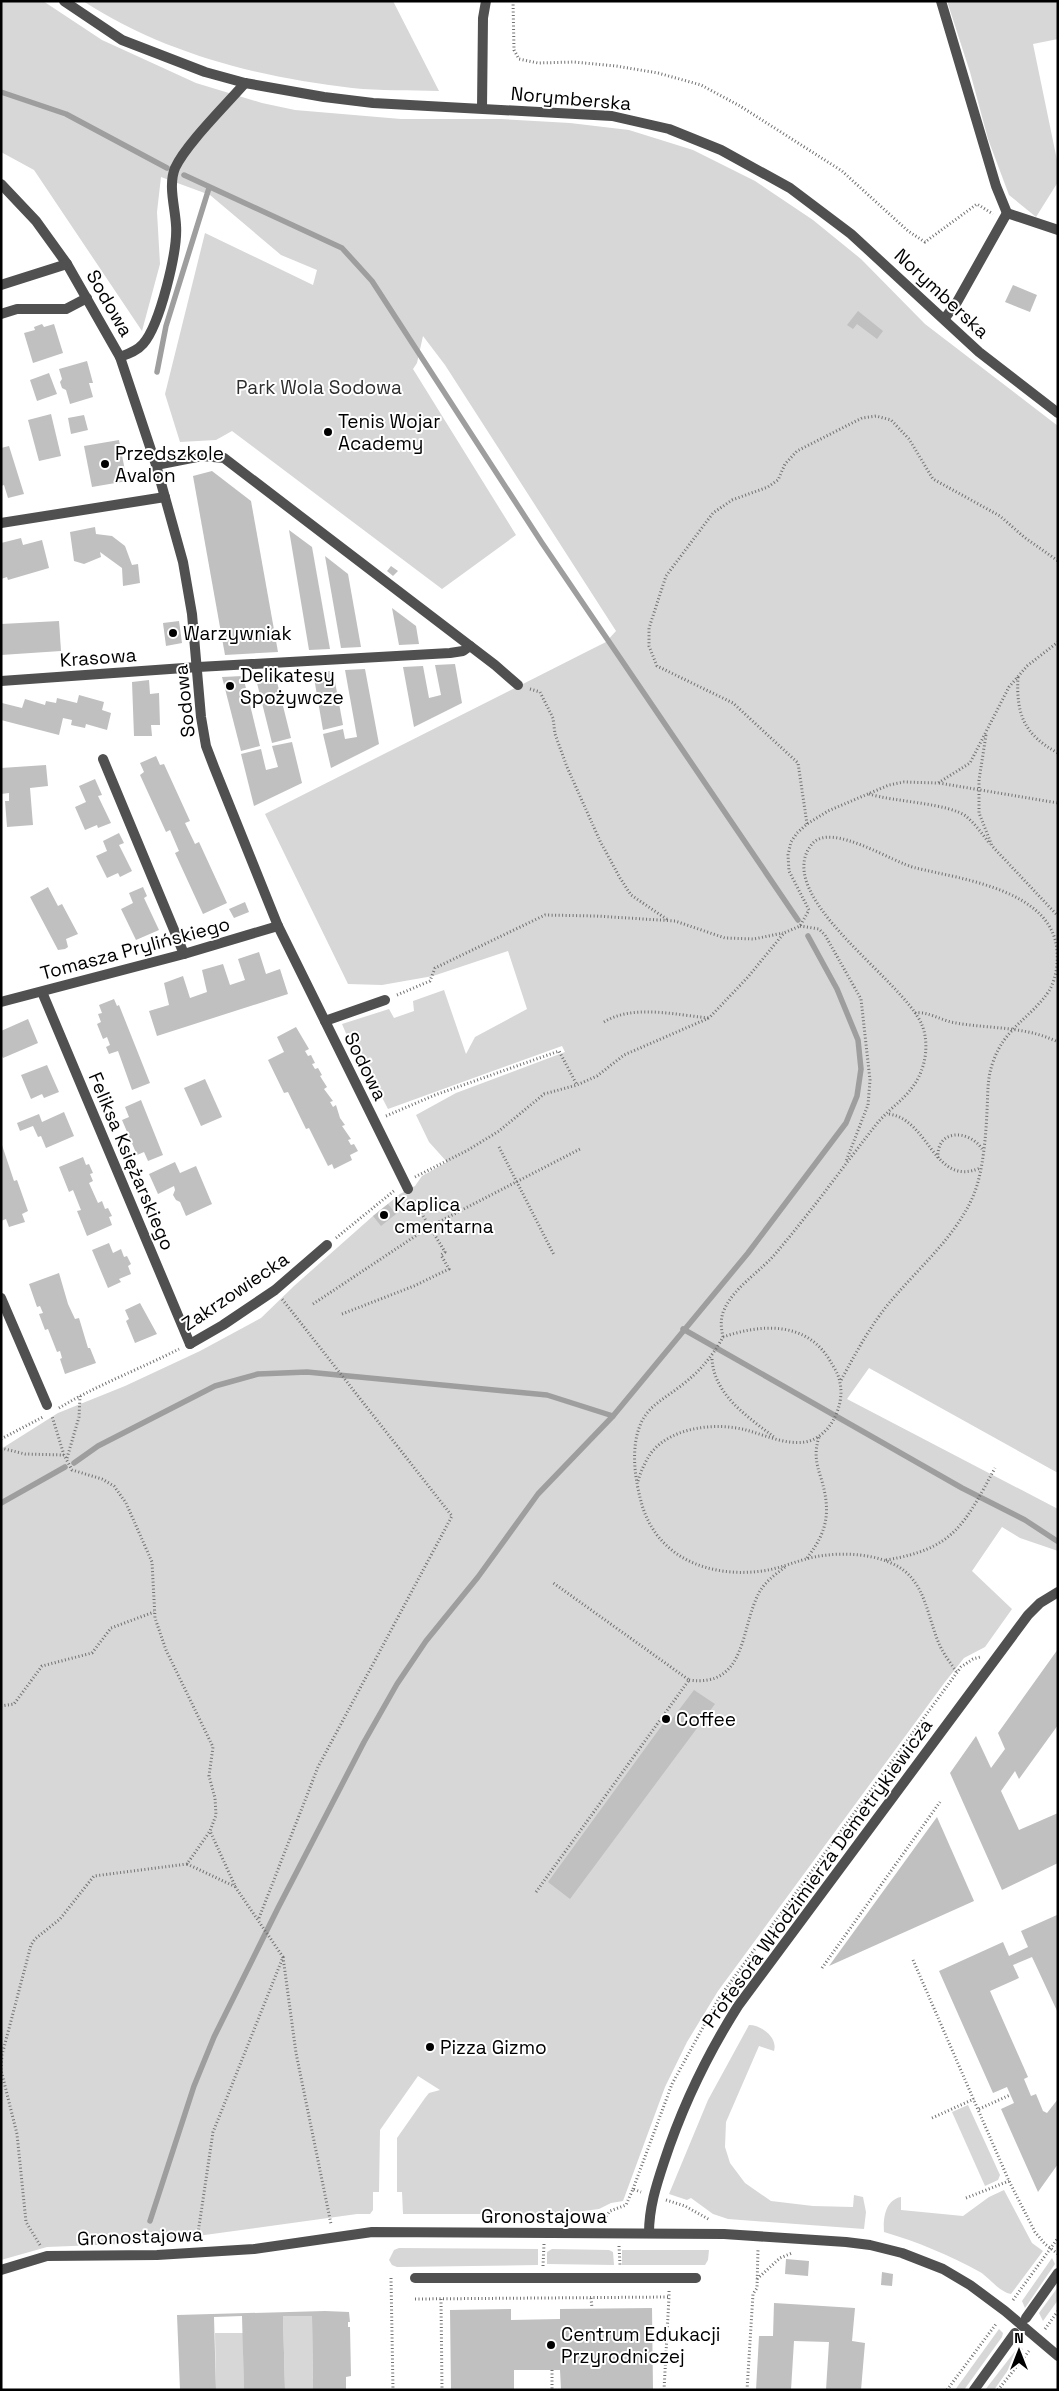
<svg xmlns="http://www.w3.org/2000/svg" width="1059" height="2391" viewBox="0 0 1059 2391" font-family="'Space Grotesk',sans-serif">
<style>
.green{fill:#d7d7d7}
.lines{fill:none;stroke-linecap:round;stroke-linejoin:round}
.stream{stroke:#9e9e9e;stroke-width:5.5}
.building{fill:#c0c0c0}
.path{stroke:#727272;stroke-width:3;stroke-dasharray:1 2.5;stroke-linecap:butt}
.lane{stroke:#505050;stroke-width:10}
.street{stroke:#505050;stroke-width:10}
.poi-dot{fill:#000;stroke:#fff;stroke-width:2}
.labels{text-anchor:middle;stroke-width:4;stroke-linejoin:round;paint-order:stroke}
.street-label{font-size:19px;fill:#000;stroke:#fff}
.park-label{font-size:19px;fill:#2e2e2e;stroke:#fff}
.poi-label{font-size:19px;fill:#000;stroke:#fff;text-anchor:start}
</style>
<rect width="100%" height="100%" fill="#fff"/>
<g class="green">
<path d="M1,1H43L102,40L196,83L262,103L295,110L401,119H501L570,123L629,130L693,150L755,181L813,220L861,259L925,324L1058,426V1473L869,1368L847,1399L1058,1509V1551L1020,1538L1002,1527L972,1571L1012,1609L985,1647L964,1658L945,1682L718,1991L687,2042L665,2087L623,2201L611,2203L599,2209L561,2214H403L402,2192H397V2138L425,2098L429,2093L440,2090L418,2076L380,2130L379,2192H373V2210L370,2214H357L146,2243L47,2247L1,2260V1449L58,1413L125,1386L200,1351L261,1318L294,1286L373,1216L400,1194L415,1186L422,1176L447,1162L429,1142L416,1115L456,1093L565,1052L562,1046L388,1109L372,1078L361,1069L342,1024L389,1009L394,1018L414,1011L413,1001L444,990L466,1054L475,1037L527,1009L508,951L433,976L382,985L348,984L265,814L592,649L606,642L616,631L445,365L423,336L417,363L413,369L516,535L442,589L232,431L216,440L180,442L165,394L205,233L313,285L317,270L281,255L210,195L161,177L157,212L160,264L142,331L34,170L1,152Z"/>
<path d="M83,1H393L439,91C410,90 380,91 352,88C257,77 163,53 83,1Z"/>
<path d="M947,1H1058V39L1033,44L1058,165V182L1036,217L1009,195L988,139L970,72Z"/>
<path d="M749,2025C762,2025 778,2038 774,2051L759,2046L726,2122L725,2147L730,2163L745,2183L771,2201L813,2206L853,2207L854,2195L863,2197L866,2212L864,2229L728,2219L713,2214L691,2198L687,2200L669,2194L708,2100Z"/>
<path d="M968,2105L1000,2175L998,2180L985,2186L952,2112Z"/>
<path d="M1004,2190L1032,2243L1043,2251L1011,2294C999,2292 990,2278 980,2272C949,2255 918,2242 884,2232C883,2219 885,2200 901,2197V2210L963,2216L989,2197Z"/>
<path d="M399,2248L538,2249V2265L397,2267L392,2265L389,2260L394,2250Z"/>
<path d="M552,2249L609,2250L613,2252L614,2265L547,2264V2252Z"/>
<path d="M622,2250H709L708,2260L705,2265H622Z"/>
<path d="M1052,2258L1055,2264L1025,2308L1022,2301Z"/>
<path d="M1058,2287V2300L1043,2321L1039,2313Z"/>
<path d="M283,2316H312L313,2390H285Z"/>
<path d="M999,2329L1003,2333L1002,2337L964,2390H955Z"/>
<path d="M215,2333H243L244,2390H216Z"/>
<path d="M1019,2346L1023,2349L994,2390H985Z"/>
</g>
<g class="lines">
<g class="stream">
<path d="M1,92L66,114L167,168"/>
<path d="M184,175L342,248L372,281L542,543L798,920"/>
<path d="M157,372L166,326L209,188"/>
<path d="M683,1329L962,1488L1025,1520L1057,1541"/>
<path d="M74,1463L98,1446L215,1386L258,1374L307,1372L547,1395L613,1416"/>
<path d="M1,1503L65,1467"/>
<path d="M150,2221L194,2086L214,2037L278,1908L364,1742L397,1684L426,1641L478,1577L538,1494L613,1416L748,1253L846,1123L857,1096L861,1069L858,1040L837,989L808,936"/>
</g>
</g>
<g class="building">
<path d="M1013,285L1037,295L1030,312L1005,302Z"/>
<path d="M858,311L883,331L877,339L857,324L853,329L847,325Z"/>
<path d="M42,324L44,327L54,324L63,353L33,363L24,333L35,330L34,327Z"/>
<path d="M87,361L93,383H89L93,397L70,404L66,390L62,388L60,382L62,379L59,369Z"/>
<path d="M49,373L57,394L37,401L30,380Z"/>
<path d="M51,414L61,456L39,461L28,420Z"/>
<path d="M84,415L88,430L71,434L68,418Z"/>
<path d="M119,440L127,481L92,487L84,446Z"/>
<path d="M9,446L24,494L8,498L4,485L1,486V448Z"/>
<path d="M212,471L251,501L278,652L225,655L193,476Z"/>
<path d="M95,527L96,534L112,536L125,546L132,565L138,564L140,583L123,586L122,568L100,552L101,557L84,564L74,561L70,532Z"/>
<path d="M289,530L312,547L330,649L309,650Z"/>
<path d="M21,538L23,545L42,540L49,568L8,580L7,577L1,579V543Z"/>
<path d="M325,556L348,574L361,647L341,648Z"/>
<path d="M391,566L398,571L393,576L387,571Z"/>
<path d="M392,608L416,626L419,644L399,645Z"/>
<path d="M59,621L61,651L1,655V624Z"/>
<path d="M179,621L182,643L166,646L163,623Z"/>
<path d="M455,664L462,703L414,727L403,667L423,666L429,698L441,695L435,665Z"/>
<path d="M365,669L379,744L331,768L323,734L343,729L345,739L357,737L345,670Z"/>
<path d="M333,671L343,725L323,730L313,672Z"/>
<path d="M275,674L291,738L272,743L255,675Z"/>
<path d="M243,676L260,746L241,751L222,677Z"/>
<path d="M149,680L150,694L159,693L160,725H151L152,736H134L132,682Z"/>
<path d="M79,695L104,702L102,710L111,713L107,730L86,724L85,728L71,725L72,720L63,718L59,735L1,720L2,703L22,708L25,699L45,705L46,701L56,703L57,698L77,703Z"/>
<path d="M292,742L302,783L254,806L241,754L261,749L266,770L278,767L272,746Z"/>
<path d="M156,756L160,765L164,764L190,821L185,823L195,844L199,842L227,903L203,914L175,853L179,851L170,830L166,832L140,775L144,772L140,763Z"/>
<path d="M46,765L48,786L30,788L33,825L7,827L5,801H9V793L1,794V768Z"/>
<path d="M95,779L102,795L98,796L111,823L98,828L97,825L85,830L75,807L86,802L79,786Z"/>
<path d="M119,833L124,843L119,845L132,871L120,877L118,873L107,878L96,856L107,851L103,841Z"/>
<path d="M48,887L58,906L62,904L78,934L66,939L68,947L65,949L58,950L30,897Z"/>
<path d="M143,887L147,896L144,898L159,930L136,940L121,909L133,903L129,893Z"/>
<path d="M245,902L249,912L234,918L229,909Z"/>
<path d="M259,952L266,974L280,969L288,994L157,1036L149,1011L169,1005L164,983L183,976L190,998L207,992L202,970L223,964L230,985L245,980L238,959Z"/>
<path d="M114,999L117,1006L119,1005L150,1083L132,1090L118,1051L109,1054L106,1047L110,1045L107,1037L103,1039L97,1024L101,1022L98,1014L102,1013L99,1005Z"/>
<path d="M28,1019L38,1043L3,1058L1,1054V1031Z"/>
<path d="M296,1027L309,1049L305,1051L308,1056L311,1055L315,1063L312,1064L315,1069L318,1068L322,1075L320,1076L327,1087L324,1089L333,1101L330,1102L333,1107L336,1105L340,1118L345,1125L342,1126L351,1139L348,1140L351,1145L354,1144L358,1151L350,1155L352,1160L334,1169L332,1164L328,1166L309,1128L306,1129L288,1092L284,1093L268,1060L284,1052L277,1037Z"/>
<path d="M47,1065L59,1092L44,1098L42,1094L31,1099L21,1075Z"/>
<path d="M205,1079L222,1117L201,1126L184,1088Z"/>
<path d="M141,1100L163,1155L148,1161L144,1152L137,1155L122,1120L129,1117L125,1107Z"/>
<path d="M64,1112L74,1136L46,1148L41,1136L38,1137L33,1126L20,1131L17,1123L39,1114L42,1122Z"/>
<path d="M1,1142L14,1181L17,1180L28,1211L22,1214L25,1222L9,1227L6,1219L1,1221Z"/>
<path d="M83,1157L86,1165L89,1164L93,1173L90,1174L93,1181L89,1183L98,1203L102,1201L105,1209L108,1208L112,1216L109,1217L112,1225L87,1236L77,1211L81,1210L73,1190L69,1192L59,1167Z"/>
<path d="M175,1162L180,1173L196,1166L212,1204L186,1216L180,1202L176,1200L173,1195L175,1190L174,1186L158,1194L149,1174Z"/>
<path d="M388,1204L396,1214L381,1226L373,1216Z"/>
<path d="M109,1243L113,1253L121,1249L124,1257L127,1256L131,1264L128,1266L131,1274L119,1279L121,1282L108,1288L92,1250Z"/>
<path d="M59,1273L68,1304L75,1319L79,1318L88,1348H90L96,1363L65,1374L60,1359L62,1358L60,1351L57,1352L48,1329L45,1330L39,1314L43,1313L40,1306L37,1307L29,1284Z"/>
<path d="M140,1303L157,1334L135,1343L126,1321L129,1319L125,1310Z"/>
<path d="M1058,1649V1725L1019,1779L1015,1771L1001,1791L1019,1830L1058,1813V1863L1002,1890L950,1773L976,1736L991,1768L1005,1749L998,1733Z"/>
<path d="M694,1690L715,1704L570,1899L548,1882L668,1717L672,1719Z"/>
<path d="M937,1817L974,1901L829,1966Z"/>
<path d="M1057,1915L1058,2013L1032,1957L1013,1965L1019,1978L990,1991L1028,2077L1024,2079L1031,2096L1036,2094L1043,2111L1047,2113L1058,2099V2164L1038,2192L1001,2109L1014,2103L1007,2087L993,2093L939,1971L1003,1942L1009,1956L1028,1947L1021,1931Z"/>
<path d="M786,2259L809,2261L808,2276L785,2274Z"/>
<path d="M882,2272L893,2274L892,2286L881,2285Z"/>
<path d="M774,2303L855,2308L852,2341L865,2343L861,2390H826L829,2342L794,2341L791,2390H756L759,2336H773Z"/>
<path d="M652,2308L653,2390H561L560,2370H514V2390H451L450,2310L511,2309V2320L560,2319V2309Z"/>
<path d="M325,2311L349,2312L350,2322H348V2327H350L351,2376L346,2377V2390H313L312,2316H283L285,2390H244L242,2316L214,2317L216,2390H180L177,2315Z"/>
</g>
<g class="lines">
<g class="path">
<path d="M513,1L514,50L519,59L538,63L574,62L616,66L658,73L701,85L740,106L842,171L908,231L925,242L977,204L993,214"/>
<path d="M1018,677C1016,714 1024,735 1058,753"/>
<path d="M530,689L540,692L553,718L555,734L567,767L600,841L620,878L631,895L668,920"/>
<path d="M986,735L979,780V813L992,846L1058,916"/>
<path d="M939,783L1058,803"/>
<path d="M869,794C894,802 950,803 967,817C976,825 983,835 990,844"/>
<path d="M807,824L798,763L733,703L657,666L649,646V628L666,576L713,513L732,500L768,487L778,480L785,464L797,451L862,418L876,416L891,420L909,439L933,479L1000,516L1024,537L1058,561"/>
<path d="M800,926L819,929L825,935L861,999L870,1080L868,1105L846,1161"/>
<path d="M397,995L430,981L435,968L545,915L596,916L675,921L725,938L754,939L783,933"/>
<path d="M915,1013C928,1011 942,1021 956,1023C991,1029 1025,1026 1058,1042"/>
<path d="M604,1022C633,1004 676,1015 709,1018"/>
<path d="M889,1114C930,1120 934,1188 980,1168"/>
<path d="M386,1116L435,1095L559,1051L577,1085"/>
<path d="M499,1147L554,1255"/>
<path d="M938,1158C936,1129 969,1129 982,1149"/>
<path d="M415,1177L468,1150L499,1131L544,1094L577,1085L597,1076L624,1055L709,1018L748,977L784,933L800,926L809,910L789,871L788,855L791,842L797,833L807,824L828,811L889,785L904,782L938,783L970,763L1009,687L1027,666L1058,642"/>
<path d="M336,1238L395,1190"/>
<path d="M313,1304L429,1227L580,1149"/>
<path d="M342,1314L414,1286L449,1269L441,1255L445,1252L414,1201"/>
<path d="M723,1337C721,1328 720,1319 724,1310C734,1287 760,1272 776,1253C811,1212 842,1168 875,1126C892,1104 914,1096 923,1066C927,1053 927,1037 922,1025C903,979 770,896 812,844C831,821 893,863 916,868C961,879 1053,890 1057,951C1058,965 1056,979 1049,991C1030,1019 1005,1027 993,1062C987,1078 988,1094 987,1111C986,1135 983,1172 974,1194C958,1233 924,1263 897,1294C873,1320 857,1351 840,1382"/>
<path d="M712,1359C714,1395 748,1417 774,1437"/>
<path d="M59,1408C97,1385 140,1369 179,1349"/>
<path d="M1,1439L43,1417"/>
<path d="M1,1448L25,1454L64,1455"/>
<path d="M67,1458L79,1417L80,1396"/>
<path d="M638,1481C641,1471 645,1462 651,1453C671,1427 716,1422 746,1430C765,1435 785,1445 805,1442C830,1438 845,1405 840,1383C839,1374 833,1366 829,1359C805,1321 761,1324 723,1337C712,1357 700,1371 682,1385C667,1397 649,1405 641,1423C630,1448 635,1480 642,1505C658,1559 711,1578 762,1571C778,1569 791,1563 806,1559C831,1552 867,1552 891,1563C927,1578 926,1617 941,1648C945,1656 952,1665 957,1673"/>
<path d="M807,1558C828,1531 831,1511 821,1478C816,1463 814,1452 819,1437"/>
<path d="M886,1560C954,1549 964,1525 995,1468"/>
<path d="M689,1680C748,1688 740,1626 760,1591C766,1581 776,1574 785,1567"/>
<path d="M1,1706L14,1704L42,1666L92,1653L111,1628L154,1612"/>
<path d="M187,1864L236,1887"/>
<path d="M536,1892L689,1680L552,1582"/>
<path d="M259,1918L318,1767L452,1516L282,1299"/>
<path d="M283,1957L296,2053L331,2224"/>
<path d="M913,1960L1009,2181L1035,2232L1045,2244L1058,2254"/>
<path d="M822,1968L940,1802"/>
<path d="M979,2109L1010,2095"/>
<path d="M932,2118L974,2099"/>
<path d="M633,2189L672,2084L719,1998L961,1667L973,1659L980,1657"/>
<path d="M966,2198L1009,2181"/>
<path d="M666,2200L685,2206L710,2220"/>
<path d="M604,2219L610,2211L626,2205L633,2189L641,2192"/>
<path d="M197,2240L213,2132L283,1957L236,1888L210,1831"/>
<path d="M40,2245L26,2222L17,2134L1,2070L2,2055L31,1945L35,1939L60,1919L94,1876L187,1864L210,1831L216,1815L215,1798L209,1776L213,1747L166,1650L155,1618L152,1562L126,1503L114,1486L102,1479L72,1470L64,1455L52,1416"/>
<path d="M619,2246L620,2265"/>
<path d="M543,2266L544,2244"/>
<path d="M391,2278L393,2390"/>
<path d="M757,2279L780,2258L792,2253"/>
<path d="M591,2298L592,2308"/>
<path d="M415,2299L669,2297V2291"/>
<path d="M441,2299L442,2390"/>
<path d="M1013,2300L1058,2238"/>
<path d="M1045,2329L1058,2311"/>
<path d="M552,2370V2390"/>
<path d="M664,2390L669,2297"/>
<path d="M747,2390L753,2294L757,2288L758,2249"/>
<path d="M947,2390L996,2324"/>
<path d="M998,2390L1029,2351"/>
</g>
<g class="lane">
<path d="M941,1L996,186L1007,213"/>
<path d="M482,108L483,18L486,1"/>
<path d="M945,318L957,302L1007,213L1058,230"/>
<path d="M156,465L202,456L224,458L495,665L518,685"/>
<path d="M198,667L450,653L463,651L470,646"/>
<path d="M325,1021L385,1000"/>
<path d="M190,1344L223,1325L275,1290L327,1245"/>
</g>
<g class="street">
<path d="M64,1L122,40L205,72L245,83L324,97L373,103L612,116L669,129L721,150L790,188L851,234L979,352L1058,413"/>
<path d="M1,184L36,221L67,264L120,357L156,465L183,562L192,614L201,717L206,746L214,767L278,926L408,1189"/>
<path d="M1,285L67,264"/>
<path d="M1,314L17,309H66L87,298"/>
<path d="M120,357C128,354 137,351 143,344C160,325 178,250 176,225C175,207 168,185 175,168C186,144 227,104 245,83"/>
<path d="M1,523L165,497"/>
<path d="M1,681L198,667"/>
<path d="M103,759L184,954"/>
<path d="M42,992L190,1344"/>
<path d="M1,1002L184,954L278,926"/>
<path d="M1,1298L47,1405"/>
<path d="M649,2233C649,2208 656,2186 664,2162C682,2107 707,2055 738,2006L1028,1615L1040,1603L1058,1592"/>
<path d="M1,2270L47,2256L157,2255L254,2249L372,2232L724,2234L846,2242L870,2245L902,2253L943,2269L970,2285L1005,2311L1058,2356"/>
<path d="M415,2278H696"/>
<path d="M1026,2318L1058,2273"/>
<path d="M974,2390L1015,2333"/>
</g>
</g>
<g class="poi-dot">
<circle cx="328" cy="432" r="5"/>
<circle cx="105" cy="464" r="5"/>
<circle cx="173" cy="633" r="5"/>
<circle cx="230" cy="686" r="5"/>
<circle cx="384" cy="1215" r="5"/>
<circle cx="666" cy="1719" r="5"/>
<circle cx="430" cy="2047" r="5"/>
<circle cx="551" cy="2345" r="5"/>
</g>
<g class="labels">
<g class="street-label">
<text transform="translate(571 98) rotate(5)" y="7">Norymberska</text>
<text transform="translate(942 293) rotate(43)" y="7">Norymberska</text>
<text transform="translate(110 303) rotate(60)" y="7">Sodowa</text>
<text transform="translate(98 657) rotate(-4)" y="7">Krasowa</text>
<text transform="translate(184 701) rotate(-96)" y="7">Sodowa</text>
<text transform="translate(135 948) rotate(-15)" y="7">Tomasza Prylińskiego</text>
<text transform="translate(366 1066) rotate(64)" y="7">Sodowa</text>
<text transform="translate(132 1161) rotate(67)" y="7">Feliksa Księżarskiego</text>
<text transform="translate(235 1291) rotate(-34)" y="7">Zakrzowiecka</text>
<text transform="translate(817 1873) rotate(-54)" y="7">Profesora Włodzimierza Demetrykiewicza</text>
<text x="544" y="2223">Gronostajowa</text>
<text transform="translate(140 2236) rotate(-2)" y="7">Gronostajowa</text>
</g>
<g class="park-label">
<text x="319" y="394">Park Wola Sodowa</text>
</g>
<g class="poi-label">
<text x="338" y="428">Tenis Wojar<tspan x="338" dy="22">Academy</tspan></text>
<text x="115" y="460">Przedszkole<tspan x="115" dy="22">Avalon</tspan></text>
<text x="183" y="640">Warzywniak</text>
<text x="240" y="682">Delikatesy<tspan x="240" dy="22">Spożywcze</tspan></text>
<text x="394" y="1211">Kaplica<tspan x="394" dy="22">cmentarna</tspan></text>
<text x="676" y="1726">Coffee</text>
<text x="440" y="2054">Pizza Gizmo</text>
<text x="561" y="2341">Centrum Edukacji<tspan x="561" dy="22">Przyrodniczej</tspan></text>
</g>
</g>
<rect width="1059" height="2391" fill="none" stroke="#000000" stroke-width="5"/>
<g transform="translate(1019 2351)" stroke="#ffffff" stroke-width="4" paint-order="stroke">
<path d="M0-4L9 19L0 12L-9 19Z" fill="#000000"/>
<text y="-8" font-size="14" font-weight="bold" text-anchor="middle" fill="#000000">N</text>
</g>
</svg>
